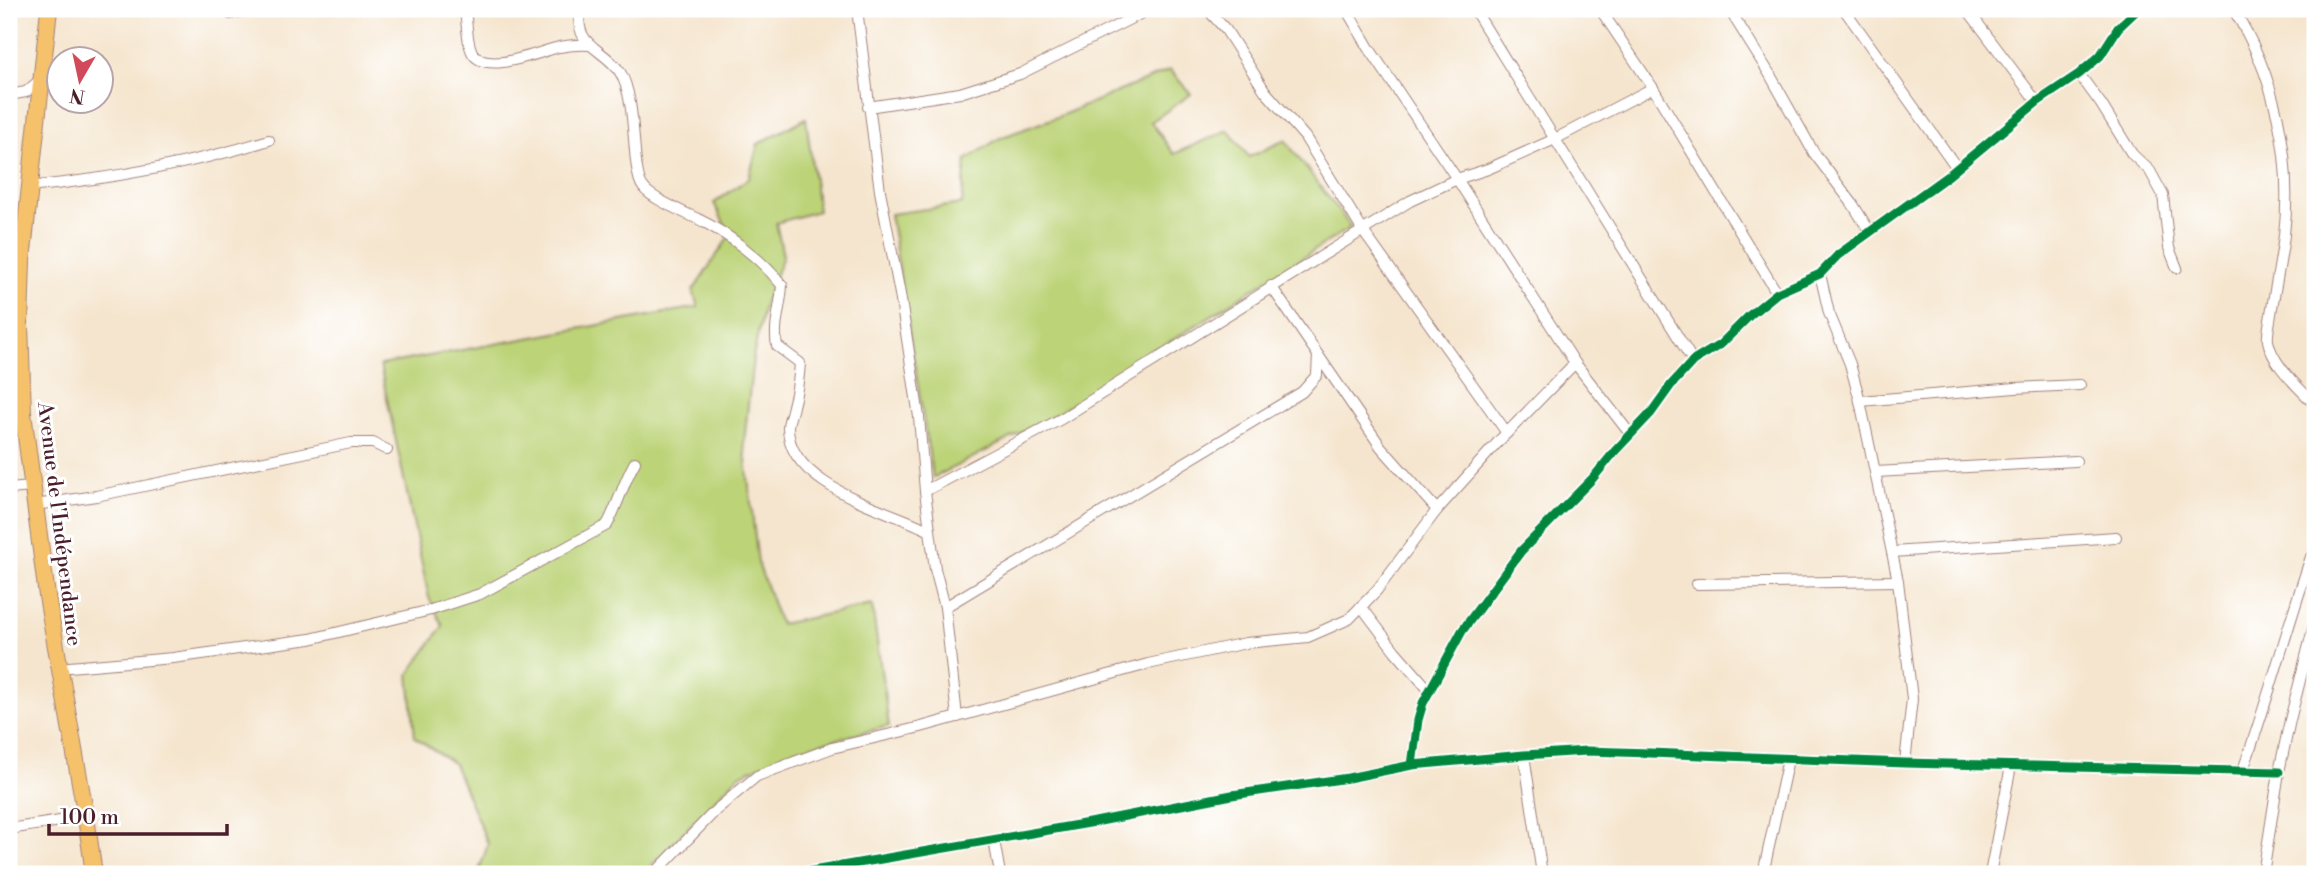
<svg xmlns="http://www.w3.org/2000/svg" width="2324" height="883" viewBox="0 0 2324 883" font-family="'Libre Bodoni',serif">
<style>
.green{fill:#bcd377;stroke:#837951;stroke-width:2}
.lines{fill:none;stroke-linecap:round;stroke-linejoin:round}
.minor-casing{stroke:#a0827c;stroke-width:12}
.primary-casing{stroke:#a0827c;stroke-width:18}
.minor{stroke:#fff;stroke-width:10}
.primary{stroke:#f5c16b;stroke-width:16}
.cycleway-casing{stroke:#fff;stroke-width:13}
.cycleway{stroke:#00873e;stroke-width:9}
.labels{text-anchor:middle;stroke-width:6;stroke-linejoin:round;paint-order:stroke}
.street-label{font-size:21px;fill:#4a1f2b;stroke:#fff}
</style>
<rect width="100%" height="100%" fill="#fff"/>
<filter id="ink" filterUnits="userSpaceOnUse"><feTurbulence type="fractalNoise" baseFrequency=".0143" numOctaves="2"/><feDisplacementMap in="SourceGraphic" scale="14" xChannelSelector="R" yChannelSelector="G"/><feConvolveMatrix kernelMatrix="1 2 1 2 8 2 1 2 1" color-interpolation-filters="sRGB"/></filter>
<filter id="wash" filterUnits="userSpaceOnUse"><feTurbulence type="fractalNoise" baseFrequency=".00686" numOctaves="4" result="noise"/><feDisplacementMap in="SourceGraphic" scale="28" xChannelSelector="R" yChannelSelector="G"/><feGaussianBlur stdDeviation="1.57" result="paint"/><feColorMatrix in="noise" values="0 0 0 0 0 0 0 0 0 0 0 0 0 0 0 0 0 1.4 0 .05"/><feComposite in="paint" operator="in"/></filter>
<g filter="url(#wash)">
<rect width="100%" height="100%" fill="#f5e5ce"/>
<g class="green">
<path d="M1170,70L1191,94L1151,122L1174,154L1228,130L1249,157L1285,140L1351,227L1048,419L933,478L890,214L962,204L966,160L1000,138L1065,114Z"/>
<path d="M806,118L818,211L776,223L783,256L764,305L753,358L744,443L758,563L780,624L872,605L889,726L794,750L739,775L643,874H478L488,844L454,764L415,737L409,674L443,626L429,598L380,365L698,307L693,291L730,235L714,203L749,178L758,144Z"/>
</g>
</g>
<g filter="url(#ink)">
<g class="lines">
<g class="minor-casing">
<g id="minor">
<path d="M229,9L231,14L254,9"/>
<path d="M465,9C467,21 466,40 472,52C484,76 539,52 559,47C570,45 580,44 591,45"/>
<path d="M580,9C574,48 602,46 620,72C633,93 633,136 636,161C637,168 638,181 643,187C650,198 685,213 698,219C729,234 761,259 782,285C781,307 773,325 777,346L800,363C799,378 797,392 793,406C792,413 788,421 788,427C788,487 888,509 930,531"/>
<path d="M857,9L880,191L900,294L919,417L925,491L935,569L945,607L957,717"/>
<path d="M1207,9L1226,30L1265,91L1305,137L1363,231L1507,433"/>
<path d="M1346,9L1369,48L1457,179L1575,363L1631,435"/>
<path d="M1474,9L1693,361"/>
<path d="M1600,9L1653,88L1777,293"/>
<path d="M1729,9L1769,73L1814,153L1852,203L1870,232"/>
<path d="M1844,9L1957,168"/>
<path d="M1967,9L2037,102"/>
<path d="M2233,9C2275,74 2293,158 2284,235C2281,261 2275,288 2271,314C2270,322 2267,333 2268,341C2273,366 2299,387 2315,405"/>
<path d="M2079,74L2101,104L2132,154L2150,171L2163,195L2169,248L2177,268"/>
<path d="M9,95L26,92L41,79"/>
<path d="M868,107L960,93L1020,74L1150,9"/>
<path d="M29,187C109,179 192,164 269,140"/>
<path d="M1820,274L1829,313L1850,364L1860,401L1898,581L1912,699L1905,763"/>
<path d="M1318,355L1381,447L1437,510"/>
<path d="M1860,401L2015,388L2080,385"/>
<path d="M1876,472L2076,461"/>
<path d="M9,489L32,487"/>
<path d="M925,491L1061,419L1410,201L1457,179L1488,169L1555,139L1653,88"/>
<path d="M35,505L96,496L351,443H373L387,450"/>
<path d="M1892,552L2116,537"/>
<path d="M1697,584L1898,581"/>
<path d="M1361,606L1395,651L1429,690"/>
<path d="M945,607L1302,392L1317,375L1318,355L1271,286"/>
<path d="M58,668L173,658L310,639L431,610L480,594L607,525C618,505 623,483 635,462"/>
<path d="M1524,755L1542,874"/>
<path d="M1412,765L1418,720L1423,703L1462,631L1521,551L1593,478L1615,451L1651,413L1671,385L1693,361L1721,344L1750,315L1777,293L1820,274L1838,255L1949,175L2037,102L2079,74L2100,56L2118,28L2138,9"/>
<path d="M2243,770C2268,700 2287,628 2311,557L2315,552"/>
<path d="M9,829L86,817"/>
<path d="M994,840L1000,874"/>
<path d="M654,874L716,810L757,776L832,748L921,727L1148,664L1246,643L1308,637L1349,619L1377,590L1437,510L1498,442L1575,363"/>
<path d="M795,874L1095,822L1232,795L1348,778L1412,765L1524,755L1587,751L1650,753L1905,763L2279,772"/>
<path d="M1763,874L1788,759"/>
<path d="M1990,874L2011,766"/>
<path d="M2263,874L2279,772L2290,720L2315,621"/>
</g>
</g>
<g class="primary-casing">
<path id="primary" d="M49,9L22,261L20,324L23,413L47,596L86,817L94,874"/>
</g>
<use href="#minor" class="minor"/>
<use href="#primary" class="primary"/>
<g class="cycleway-casing">
<g id="cycleway">
<path d="M1412,765L1418,720L1423,703L1462,631L1521,551L1593,478L1615,451L1651,413L1671,385L1693,361L1721,344L1750,315L1777,293L1820,274L1838,255L1949,175L2037,102L2079,74L2100,56L2118,28L2138,9"/>
<path d="M795,874L1095,822L1232,795L1348,778L1412,765L1524,755L1587,751L1650,753L1905,763L2279,772"/>
</g>
</g>
<use href="#cycleway" class="cycleway"/>
</g>
</g>
<g class="labels">
<g class="street-label">
<text transform="translate(60 524) rotate(83)" y="7">Avenue de l'Indépendance</text>
</g>
</g>
<rect width="2324" height="883" fill="none" stroke="#fff" stroke-width="35"/>
<g transform="translate(80 80) rotate(189)"><circle r="33" fill="#ffffff" stroke="#b7a5aa" stroke-width="2"/>
<path d="M0-5L12 26L0 18L-12 26Z" fill="#d1495b"/>
<text y="-10" font-size="19" font-weight="bold" text-anchor="middle" fill="#4a1f2b">N</text>
</g>
<path d="M49 824v10h178v-10" fill="none" stroke="#4a1f2b" stroke-width="3.5"/>
<text x="60" y="824" font-size="21" fill="#4a1f2b" stroke="#ffffff" stroke-width="5" paint-order="stroke">100 m</text>
</svg>
